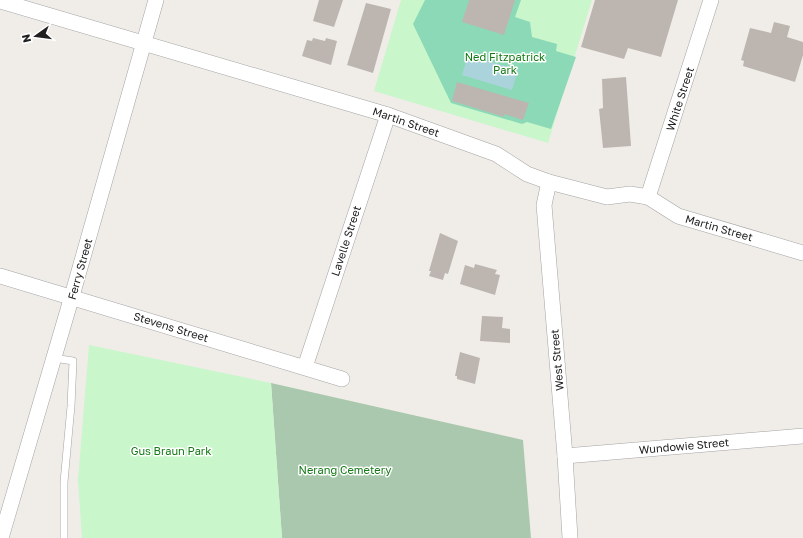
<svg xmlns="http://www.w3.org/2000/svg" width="803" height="538" viewBox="0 0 803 538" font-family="'Golos Text',sans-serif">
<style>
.cemetery{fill:#aac8ad}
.park{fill:#c9f6ca}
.pitch{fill:#8bd9b7}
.water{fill:#abd3db}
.building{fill:#bdb6b0}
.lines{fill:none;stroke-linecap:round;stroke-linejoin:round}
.lane-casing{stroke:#a4a4a4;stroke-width:8}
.street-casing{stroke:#a4a4a4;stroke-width:16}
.lane{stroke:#fff;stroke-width:7}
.street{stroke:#fff;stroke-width:15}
.labels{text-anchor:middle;stroke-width:3;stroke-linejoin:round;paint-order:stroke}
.park-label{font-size:11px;fill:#147916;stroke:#fff}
.street-label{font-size:11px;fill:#202020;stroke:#fff}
</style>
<rect width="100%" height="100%" fill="#f0ede8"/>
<path class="cemetery" d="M271,383L523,440L531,538H282Z"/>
<g class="park">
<path d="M401,0H592L548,143L374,91Z"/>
<path d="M89,345L271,383L282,538H82L78,480Z"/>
</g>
<path class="pitch" d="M425,0H521L515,17L530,22L532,37L557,44L556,51L576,57L551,129L527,122L522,124L451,103L413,24Z"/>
<path class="water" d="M468,55L518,70L512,90L462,75Z"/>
<g class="building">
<path d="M319,0H343L334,27L313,21Z"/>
<path d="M469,0H515L504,35L462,22Z"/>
<path d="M595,0H678L661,57L628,48L624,59L581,47Z"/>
<path d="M366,3L391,9L373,73L347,65Z"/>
<path d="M774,22L790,26L787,37L803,42V55L795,82L743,66L744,61L741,60L750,28L771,33Z"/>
<path d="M313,38L325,41L326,38L337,41L331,65L302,56L307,40L312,41Z"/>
<path d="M626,77L631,146L603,148L599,109L603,108L602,79Z"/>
<path d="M457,82L529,103L523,120L504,114V117L452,101Z"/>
<path d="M440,233L458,241L448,274L445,273L443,280L429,276L431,271H429Z"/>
<path d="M475,264L497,270L495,274L500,275L495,295L460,284L465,265L474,268Z"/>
<path d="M482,316L503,317L502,328L510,329V343L480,341Z"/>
<path d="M460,352L480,358L475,384L457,379V376H455Z"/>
</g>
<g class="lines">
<g class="lane-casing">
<path id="lane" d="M54,358L73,361L71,406L64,482V538"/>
</g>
<g class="street-casing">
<g id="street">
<path d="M0,1L388,115L496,154L527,174L549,182L607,197L630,194L648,197L678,216L803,253"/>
<path d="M549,182L544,205L565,456L570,538"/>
<path d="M648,197L711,0"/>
<path d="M0,276L342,379"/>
<path d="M305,367L388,115"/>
<path d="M565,456L803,436"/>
<path d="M1,538L72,296L156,0"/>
</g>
</g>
<use href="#lane" class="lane"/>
<use href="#street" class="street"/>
</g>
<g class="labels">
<g class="park-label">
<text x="505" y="61">Ned Fitzpatrick<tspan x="505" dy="13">Park</tspan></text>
<text x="171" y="455">Gus Braun Park</text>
<text x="345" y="474">Nerang Cemetery</text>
</g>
<g class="street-label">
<text transform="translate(680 99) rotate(-72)" y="4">White Street</text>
<text transform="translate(406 122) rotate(19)" y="4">Martin Street</text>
<text transform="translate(719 228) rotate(16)" y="4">Martin Street</text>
<text transform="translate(346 241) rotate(-72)" y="4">Lavelle Street</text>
<text transform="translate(80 269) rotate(-74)" y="4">Ferry Street</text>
<text transform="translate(171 327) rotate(17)" y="4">Stevens Street</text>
<text transform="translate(557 360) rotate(-95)" y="4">West Street</text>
<text transform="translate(684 446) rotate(-5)" y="4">Wundowie Street</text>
</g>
</g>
<g transform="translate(36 36) rotate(256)" stroke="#ffffff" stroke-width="3" paint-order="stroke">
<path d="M0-3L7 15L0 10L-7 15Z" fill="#202020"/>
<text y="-6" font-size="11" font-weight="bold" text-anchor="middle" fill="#202020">N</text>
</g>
</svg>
